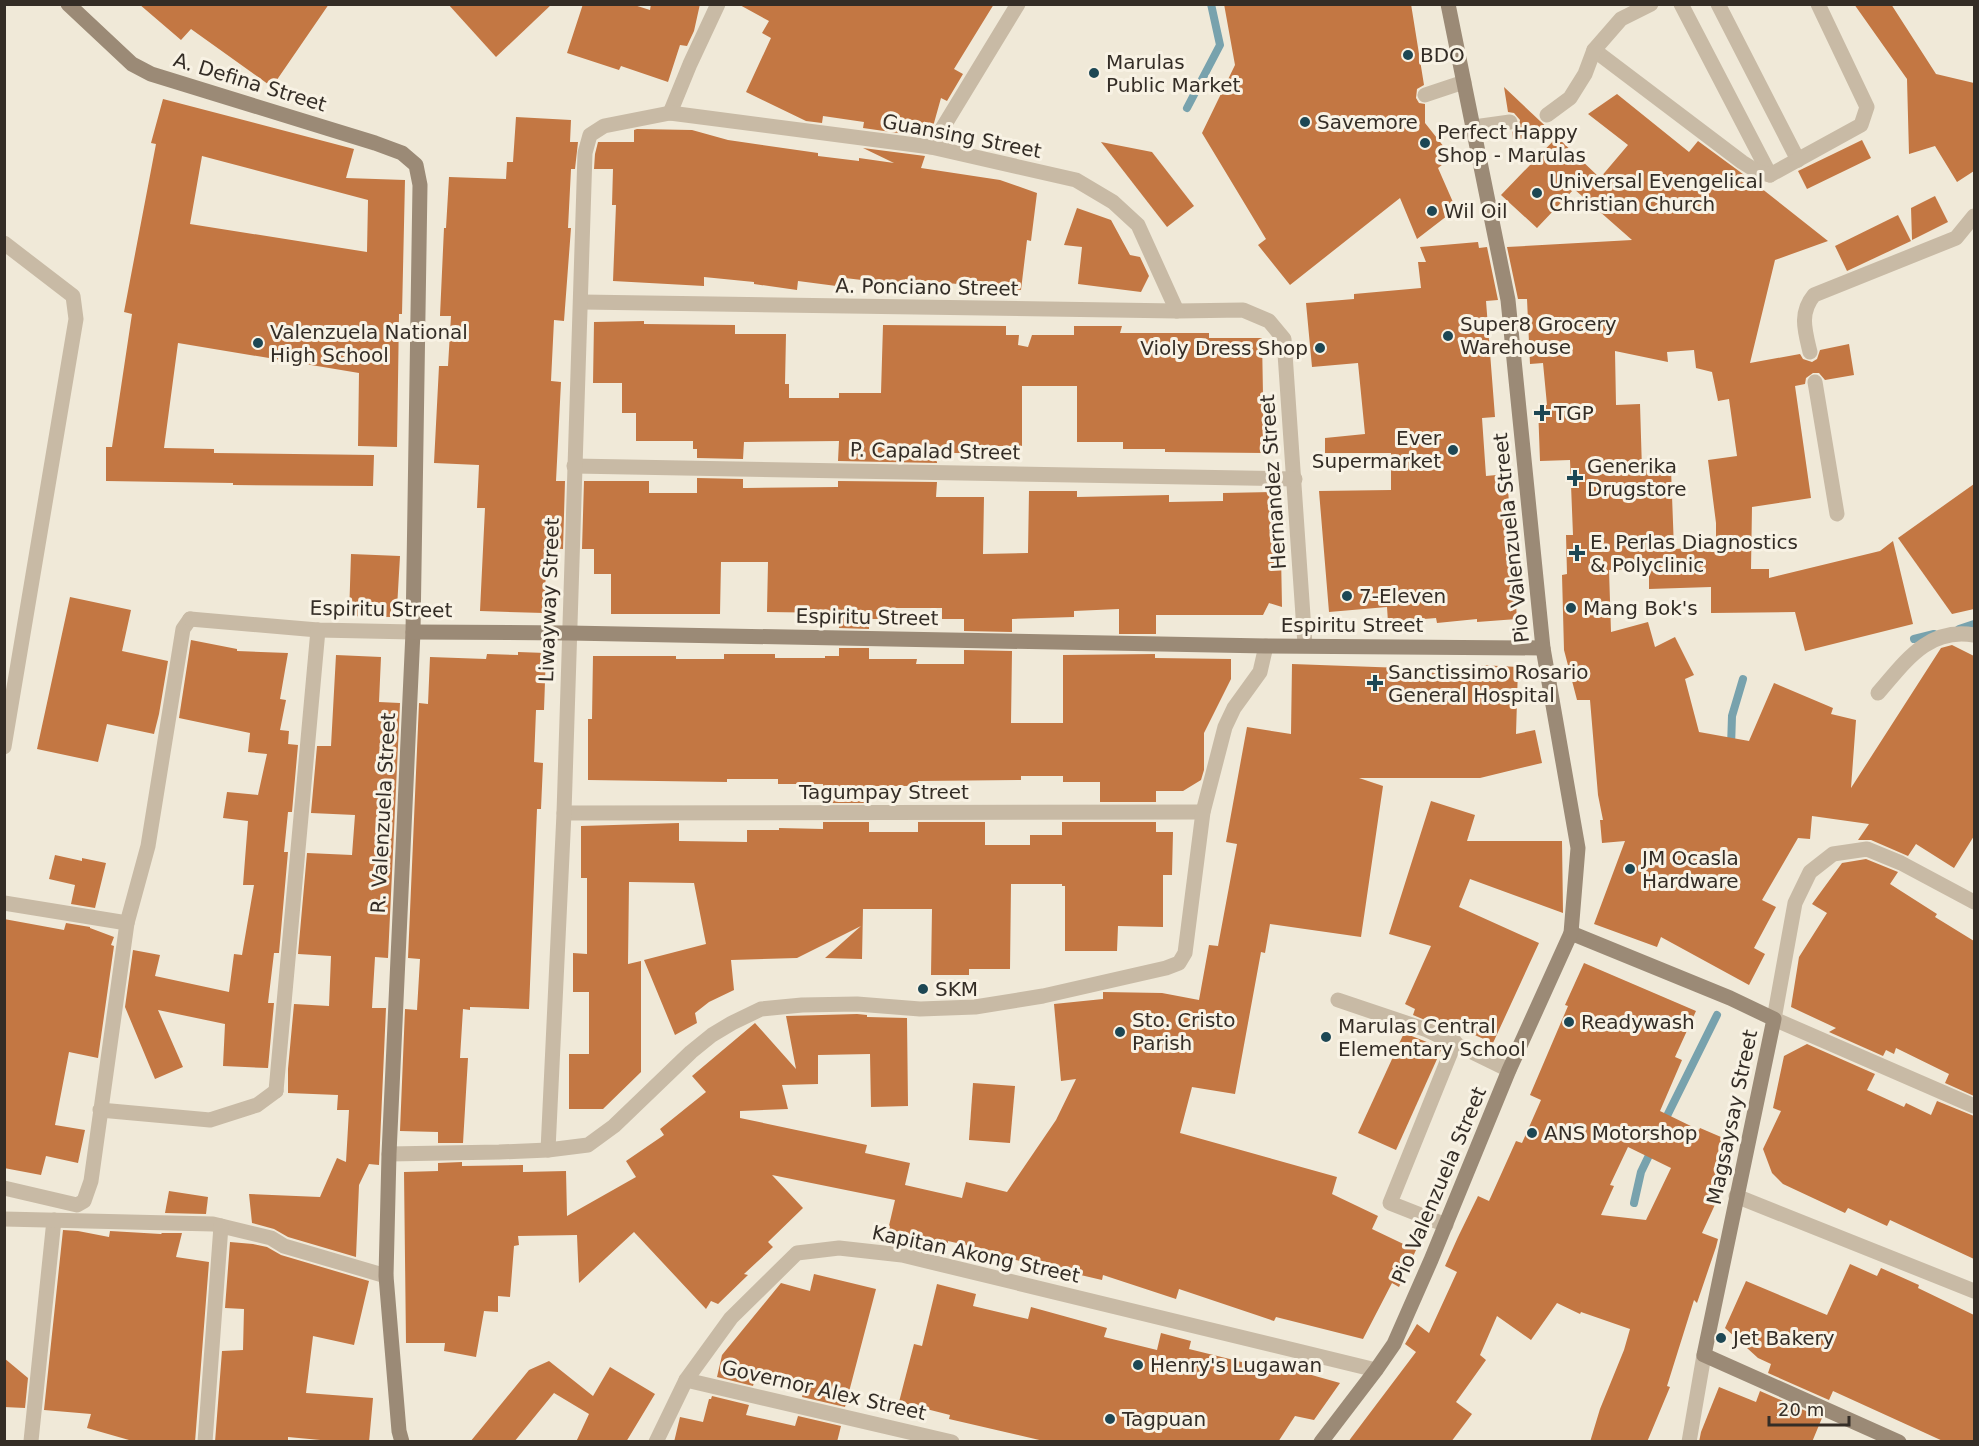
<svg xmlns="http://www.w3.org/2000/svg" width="1979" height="1446" viewBox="0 0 1979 1446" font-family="'DejaVu Sans',sans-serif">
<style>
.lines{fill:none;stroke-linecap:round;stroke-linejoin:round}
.stream{stroke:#78a2ad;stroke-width:8}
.building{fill:#c37743;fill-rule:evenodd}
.lane{stroke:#c8baa5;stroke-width:15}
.street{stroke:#c8baa5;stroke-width:15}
.secondary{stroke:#9b8a76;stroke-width:15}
.poi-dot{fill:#1d4754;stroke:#f8f2e4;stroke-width:2}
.labels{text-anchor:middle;stroke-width:6;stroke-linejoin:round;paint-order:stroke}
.poi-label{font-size:20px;fill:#342d26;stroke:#f8f2e4;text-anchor:start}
.street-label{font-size:20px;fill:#342d26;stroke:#f8f2e4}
</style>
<rect width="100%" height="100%" fill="#f0e9d8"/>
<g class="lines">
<g class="stream">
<path d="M1187,108L1220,45L1211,4"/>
<path d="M1959,629L1974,624"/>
<path d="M1914,639L1934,634"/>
<path d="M1731,747L1732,716L1743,679"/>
<path d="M1663,1124L1717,1015"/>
<path d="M1634,1203L1641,1172L1653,1147"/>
</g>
</g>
<g class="building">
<path d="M139,4H329L272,87L191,29L181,40Z"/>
<path d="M448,4H552L496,57Z"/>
<path d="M583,4H631L650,10L651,4H700L694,31L687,46L680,45L668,82L621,66L619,70L567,53Z"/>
<path d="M738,4H994L954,69L963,74L947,101L941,98L934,123L926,137L863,128L864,122L823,116L822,123L806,121L746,92L771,38L762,33L769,21Z"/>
<path d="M1224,4H1411L1424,85L1417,89L1416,98L1419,103L1425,104V123L1452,157L1438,168L1456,209L1417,239L1400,198L1290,285L1258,245L1266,239L1202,133L1235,65Z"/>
<path d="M1854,4H1891L1936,74L1974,83V171L1957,182L1935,146L1909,154L1907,79Z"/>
<path d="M1504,87L1540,121L1553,133L1513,140L1512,132L1519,126L1520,120L1514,113L1508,112Z"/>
<path d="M1617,94L1689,152L1698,141L1747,177L1828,241L1775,260L1750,363L1800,354L1803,359L1812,362L1817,359L1820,350L1849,344L1854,375L1825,380L1819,373H1813L1806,378L1805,384L1795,386L1811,498L1752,507L1751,569H1769V578L1880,551L1893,541L1913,624L1805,651L1795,612L1711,613V587L1649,589V568L1609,570L1611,632L1648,622L1655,647L1675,637L1694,675L1685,679L1699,732L1749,741L1774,683L1833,708L1831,714L1856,720L1851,788L1941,648L1952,645L1974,656V836L1954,868L1916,844L1908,856L1871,840H1858L1869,824L1812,816L1810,839L1798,838L1762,900L1776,907L1754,948L1765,954L1749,985L1661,937L1657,947L1594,924L1625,841L1602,843L1600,820H1603L1598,795L1590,700H1577L1564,650L1562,575L1567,574L1566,535H1573L1570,460L1540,461L1538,406L1547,405L1543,363L1530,364L1527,299H1518L1507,247L1632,240L1574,189L1537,228L1501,195L1557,137L1600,178L1628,145L1588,114ZM1694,350L1696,368L1712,372L1718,401L1729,399L1737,456L1708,460L1716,523V547L1674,549L1671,469L1642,470L1640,404L1616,405L1615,351L1668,362L1667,352Z"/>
<path d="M163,99L354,149L346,178L405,180L402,314H399L397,447L358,446L359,373L178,343L164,448L214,449V453L374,455L373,486L233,485V483L106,481V447H112L132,314L124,312L156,144L151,143ZM202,156L368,200L367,252L190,224Z"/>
<path d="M516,117L571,120L570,142H578L575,169H571L568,228H571L564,321L554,320L551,381L561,382L556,481H565L563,549L547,548L544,613L480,611L485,508H477L479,465L434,463L439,366H448L451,316H440L444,228H446L449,177L506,179L507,162H513Z"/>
<path d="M637,129L692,130L728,140L818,153V156L859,161V158L894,163L863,148L925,156L921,168L1000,180L1037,193L1031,241L1027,240L1021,290L905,279L904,285L845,278L844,287L798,281L797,290L754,284V282L704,277V286L613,281L616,205H612L613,169H594L595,154L598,142H634V130Z"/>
<path d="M1862,140L1871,158L1807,189L1798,171Z"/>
<path d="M1101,142L1152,152L1194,206L1167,227Z"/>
<path d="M1935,196L1948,222L1912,240L1911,208Z"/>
<path d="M1077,208L1111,220L1130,255L1140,257L1149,276L1141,292L1078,284L1082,247L1064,245Z"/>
<path d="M1898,215L1911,241L1847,271L1835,246Z"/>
<path d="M1478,242L1479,248L1487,247L1498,300L1486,301L1495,417L1482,418L1486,476L1507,474L1517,619L1477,622V619L1437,623L1436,618L1388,622L1387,607L1329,612L1319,491L1391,490V453H1325V438L1365,434L1358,363L1312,367L1306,303L1354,299V294L1421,288L1418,262H1426L1420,247Z"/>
<path d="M644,321V324L735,325V334H786L785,384H789V398H839V393H881L883,325L1006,326V335H1019L1018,345L1028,347L1032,335H1074V326H1122L1120,333H1209V338H1262L1264,453L1165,452V449H1123V442H1077V386H1022V446H981V453H937V463L838,461L839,441L744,442L743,459L697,458V449H693V441H636V413H622V383H593L594,322Z"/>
<path d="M697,478L743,479V488H746L838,487V481L937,482L936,497H984L983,554L1028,553L1029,491H1077V497L1169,495V502L1223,501V493L1272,492L1273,554H1281L1282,607L1269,603L1263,615H1156V634H1119V609L1074,611V617L1012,619V632L964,631V619H942V608H887V619H869V629L839,628V613L767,612L768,562H721L720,614H611V574H594V549H582L584,481H649V493H697Z"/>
<path d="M1974,484V609L1952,614L1898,538Z"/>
<path d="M351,554L400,556L397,608H391V617L349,616Z"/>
<path d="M70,597L131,610L122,651L168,661L159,714L154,734L107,724L98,762L37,749Z"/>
<path d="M191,640L237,649V651L288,653L280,699L286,700L280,730L289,731L288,744L298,745L292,812H288L284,852H288L279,953H274L268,1003H274L268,1068L223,1066L225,1024L158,1010L183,1067L155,1079L125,1007L133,950L160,955L155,976L229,992L234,954L242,955L254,885H243L248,821L223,818L227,792L258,795L267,754L248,752L250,733L179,718Z"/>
<path d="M839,648H869V659H917L916,664H964V650L1012,651L1011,723H1063V655L1155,654V658L1231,659V679L1204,733V770L1201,780L1183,791H1156V802H1100V782H1063V776H1021V780L918,781V786H870V803H823V784H778V779H727V782L588,780V719H592L593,656H676V659H724V654H775V658H825V656H839Z"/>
<path d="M518,652L546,653L544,710H536L534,762L543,763L541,809H537L529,1009L470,1007V1010L463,1009L460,1058H468L463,1143H438V1132L400,1131L405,1009L417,1010L420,959L408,958L419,703L428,704L430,657L486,659L487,654L518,655Z"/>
<path d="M336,655L381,657L379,702L400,703L388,958L375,957L372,1008H386L379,1165L369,1164L359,1185L356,1257L288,1237L274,1229L252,1223L249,1194L320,1197L337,1158L346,1162L349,1110H337L338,1095L288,1093V1069L294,1004L329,1006L331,956L298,954L307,853L352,855L355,815L311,813L317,746H331Z"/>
<path d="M1292,664L1431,669V667L1481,668V665L1518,667L1516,734L1535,730L1542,763L1480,778H1359L1383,786L1361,937L1270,924L1265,953L1261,952L1235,1094L1192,1087L1180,1133L1337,1177L1332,1194L1378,1216L1372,1229L1416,1250L1399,1287L1392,1283L1363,1339L1276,1317L1274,1321L1179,1289L1176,1299L1103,1275L1102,1280L999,1256L1000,1253L948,1241V1243L888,1230L895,1200L772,1175L803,1208L768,1242L773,1247L744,1274L748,1275L718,1304L711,1301L706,1309L634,1232L579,1283L577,1235L518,1236L519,1245L514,1246L510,1297L498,1296V1312L484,1311L476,1357L444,1351L445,1343H406L404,1172L438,1171V1163L462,1162V1166L523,1165V1172L566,1171L567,1216L636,1177L626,1161L664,1135L660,1129L706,1092L692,1076L755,1023L796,1069L786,1016L857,1014L867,1015V1017L907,1018L908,1106L871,1107L870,1054L818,1055V1084L782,1085L788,1109L740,1111V1118L867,1145L865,1153L910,1163L905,1185L962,1198L966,1182L1007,1192L1056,1120L1076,1079L1061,1081L1054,1004L1103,999V992L1162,993L1199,1000L1209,945L1218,946L1237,844L1226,842L1247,727L1291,734Z"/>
<path d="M1431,801L1475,815L1467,841H1562L1563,913L1470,879L1459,907L1539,943L1493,1043L1454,1026L1451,1031L1413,1015L1415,1009L1405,1004L1431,946L1389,934Z"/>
<path d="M823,822H869V832H918V822H985V845H1030V835H1062V822H1156V832H1173L1172,875H1163V927L1118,926L1117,951H1065V886H1062V884H1011L1010,969H969V975H931L932,909H863L862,959L825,958L861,926L797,958L731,960L734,990L709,1002L695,1013L697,1023L675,1035L644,960L706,944L694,883L629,882L628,964L641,961V1072L603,1109H569V1054H589V992H573V953L587,954V878H581V826L679,823V841L747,842V830H779V828L823,829Z"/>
<path d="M55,855L82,861V858L106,863L95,908L71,904L75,885L49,879Z"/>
<path d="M1866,859L1898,872L1890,884L1937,914L1935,917L1974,941V1096L1945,1083L1949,1074L1896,1048L1894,1054L1886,1050L1883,1056L1829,1032L1836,1028L1791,1007L1799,957L1827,913L1812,904L1842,863Z"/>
<path d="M4,919L64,930L66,923L90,927V928L114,937L111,945L114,946L98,1058L69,1052L55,1125L85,1130L78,1163L46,1156L41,1175L4,1168Z"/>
<path d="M1584,963L1696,1011L1675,1057L1682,1060L1660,1111L1699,1130L1700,1128L1735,1143L1713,1196L1718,1198L1702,1233L1718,1239L1716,1247L1697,1303L1694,1300L1667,1386L1670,1387L1647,1442H1590L1600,1409L1624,1350L1630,1329L1581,1312L1580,1314L1557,1303L1531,1340L1497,1316L1480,1355L1486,1360L1456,1402L1472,1414L1451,1442H1348L1416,1352L1405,1344L1417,1324L1429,1333L1457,1272L1445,1266L1458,1237L1478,1196L1489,1201L1516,1141L1522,1143L1541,1100L1530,1095L1568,1006L1565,1005ZM1628,1147L1671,1168L1646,1220L1601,1215L1614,1186L1610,1185Z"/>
<path d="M1404,1033L1442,1048L1396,1150L1358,1133Z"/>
<path d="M1807,1044L1875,1074L1867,1090L1904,1107L1906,1103L1931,1115L1937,1101L1974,1116V1259L1890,1220L1887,1226L1848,1208L1845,1213L1783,1184L1772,1173L1763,1149L1781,1111L1773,1108L1784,1056Z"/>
<path d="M973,1083L1015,1086L1010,1143L969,1140Z"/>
<path d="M169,1191L208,1197L206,1214L165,1213Z"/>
<path d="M63,1230L78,1231L109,1237L110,1231L161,1234L162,1233H182L176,1257L209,1262L195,1442H136L87,1428L91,1414L44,1410Z"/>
<path d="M230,1242L253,1244L267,1247L281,1255L369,1281L354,1345L313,1336L306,1393L373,1398L369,1442H342L288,1437V1442H215L222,1351L243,1350L244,1309L225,1308Z"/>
<path d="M1850,1264L1877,1276L1881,1268L1919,1285L1918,1288L1974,1315V1442H1945L1833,1391L1829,1400L1768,1373L1771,1364L1758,1358L1725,1328L1746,1281L1827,1315Z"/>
<path d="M814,1274L876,1289L845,1407L802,1397L805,1385L762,1375H756L753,1386L717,1377L722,1355L781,1283L810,1291Z"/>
<path d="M937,1284L976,1294L973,1306L1028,1319L1031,1307L1107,1328L1104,1337L1157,1350L1161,1333L1191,1341L1189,1349L1254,1365L1255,1359L1340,1383L1314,1420L1295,1416L1278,1442H1048L949,1419L950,1415L899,1402L914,1344L922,1346Z"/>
<path d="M4,1358L28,1378L25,1408L4,1407Z"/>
<path d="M549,1361L593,1396L610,1367L655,1394L626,1442H576L589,1414L554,1393L514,1442H470L529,1370Z"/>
<path d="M1719,1387L1756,1402L1760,1391L1822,1418L1812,1442H1699L1701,1432Z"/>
<path d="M712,1396L749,1405L746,1415L795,1426L798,1416L841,1426L837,1442H674L680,1417L703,1422L709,1399H711Z"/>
</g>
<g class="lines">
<g class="lane">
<path d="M1681,4L1770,175"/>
<path d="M1718,4L1798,160"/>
<path d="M1594,50L1742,162L1758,172L1770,175L1861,125L1867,107L1818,4"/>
<path d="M1425,95L1464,82"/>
<path d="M1547,115L1570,98L1585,74L1594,50L1621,19L1651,4"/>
<path d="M1474,127L1510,122"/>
<path d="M931,147L1018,4"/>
<path d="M4,243L73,296L76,319L4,747"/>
<path d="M1810,352C1805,331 1799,313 1814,295L1956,238L1974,216"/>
<path d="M1815,382L1837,514"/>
<path d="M1878,693C1905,662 1928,627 1974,635"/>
<path d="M4,903L127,923L148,846L183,629L190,619"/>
<path d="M1338,1000L1427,1030L1509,1070"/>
<path d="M100,1110L210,1120L257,1105L276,1091"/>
<path d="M4,1188L77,1205L84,1201L91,1181L127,923"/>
<path d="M1446,1225L1390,1203L1455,1042"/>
<path d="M31,1441L54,1220"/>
</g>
<g class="street">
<path d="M670,113L690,64L718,4"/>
<path d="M582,302L1177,311L1243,310L1269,321L1284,339L1305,645"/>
<path d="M574,466L1295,479"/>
<path d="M190,619L318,630L413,632"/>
<path d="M564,813L1203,812"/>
<path d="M1974,902L1901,863L1867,849L1833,854L1810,872L1795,903L1774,1019L1974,1106"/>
<path d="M276,1091L318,630"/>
<path d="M548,1150L564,813L585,153L590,135L604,126L670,113L931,147L1076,180L1113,202L1138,225L1177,311"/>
<path d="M389,1154L499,1152L548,1150L588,1145L614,1126L691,1052L712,1035L732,1023L761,1009L802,1005L857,1004L920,1009L975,1007L1043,996L1166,968L1179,963L1185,953L1203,812L1225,727L1234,708L1260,672L1266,646"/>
<path d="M1736,1196L1974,1291"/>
<path d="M4,1219L213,1224L271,1238L284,1246L386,1276"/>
<path d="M686,1380L952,1442"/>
<path d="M205,1442L221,1226"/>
<path d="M656,1442L686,1380L731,1318L797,1253L839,1248L902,1255L1376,1370"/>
<path d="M1689,1442L1704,1355"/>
</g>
<g class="secondary">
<path d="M68,4L132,64L151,74L375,143L402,153L416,165L420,185L413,632L389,1154L386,1276L399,1431L402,1442"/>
<path d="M413,632L569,633L1266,646L1543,648"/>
<path d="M1571,933L1730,998L1774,1019L1704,1355L1899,1442"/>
<path d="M1321,1442L1376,1370L1394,1344L1431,1260L1509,1070L1571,933L1578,848L1543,648L1508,300L1448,4"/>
</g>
</g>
<g class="poi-dot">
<circle cx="1408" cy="55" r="6"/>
<circle cx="1094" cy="73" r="6"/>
<circle cx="1305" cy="122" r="6"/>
<circle cx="1425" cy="143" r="6"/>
<circle cx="1537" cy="193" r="6"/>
<circle cx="1432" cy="211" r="6"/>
<circle cx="1448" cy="336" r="6"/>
<circle cx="258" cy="343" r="6"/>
<circle cx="1320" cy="348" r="6"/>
<path d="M1539 404h6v6h6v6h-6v6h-6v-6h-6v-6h6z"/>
<circle cx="1453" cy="450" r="6"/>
<path d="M1572 469h6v6h6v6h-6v6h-6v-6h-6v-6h6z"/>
<path d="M1574 544h6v6h6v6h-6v6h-6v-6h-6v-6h6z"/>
<circle cx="1347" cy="596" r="6"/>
<circle cx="1571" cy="608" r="6"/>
<path d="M1372 674h6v6h6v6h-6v6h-6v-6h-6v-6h6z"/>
<circle cx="1630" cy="869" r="6"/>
<circle cx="923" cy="989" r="6"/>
<circle cx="1569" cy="1022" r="6"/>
<circle cx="1120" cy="1032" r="6"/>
<circle cx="1326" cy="1037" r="6"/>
<circle cx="1532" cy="1133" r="6"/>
<circle cx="1721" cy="1338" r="6"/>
<circle cx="1138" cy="1365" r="6"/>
<circle cx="1110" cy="1419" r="6"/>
</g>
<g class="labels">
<g class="poi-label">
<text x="1420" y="62">BDO</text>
<text x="1106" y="69">Marulas<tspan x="1106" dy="23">Public Market</tspan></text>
<text x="1317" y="129">Savemore</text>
<text x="1437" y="139">Perfect Happy<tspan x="1437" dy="23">Shop - Marulas</tspan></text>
<text x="1549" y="188">Universal Evengelical<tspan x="1549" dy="23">Christian Church</tspan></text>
<text x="1444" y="218">Wil Oil</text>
<text x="1460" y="331">Super8 Grocery<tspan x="1460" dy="23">Warehouse</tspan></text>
<text x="270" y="339">Valenzuela National<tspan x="270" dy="23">High School</tspan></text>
<text x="1308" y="355" text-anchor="end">Violy Dress Shop</text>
<text x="1554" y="420">TGP</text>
<text x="1441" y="445" text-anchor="end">Ever<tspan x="1441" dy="23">Supermarket</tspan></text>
<text x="1587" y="473">Generika<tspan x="1587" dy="23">Drugstore</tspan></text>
<text x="1590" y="549">E. Perlas Diagnostics<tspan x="1590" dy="23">&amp; Polyclinic</tspan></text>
<text x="1359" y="603">7-Eleven</text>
<text x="1583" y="615">Mang Bok's</text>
<text x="1388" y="679">Sanctissimo Rosario<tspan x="1388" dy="23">General Hospital</tspan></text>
<text x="1642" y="865">JM Ocasla<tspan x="1642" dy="23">Hardware</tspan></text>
<text x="935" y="996">SKM</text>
<text x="1132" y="1027">Sto. Cristo<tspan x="1132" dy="23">Parish</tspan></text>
<text x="1581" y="1029">Readywash</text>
<text x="1338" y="1033">Marulas Central<tspan x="1338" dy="23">Elementary School</tspan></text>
<text x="1544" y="1140">ANS Motorshop</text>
<text x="1733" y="1345">Jet Bakery</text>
<text x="1150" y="1372">Henry's Lugawan</text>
<text x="1122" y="1426">Tagpuan</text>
</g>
<g class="street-label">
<text transform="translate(250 82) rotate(17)" y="7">A. Defina Street</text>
<text transform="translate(962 136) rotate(11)" y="7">Guansing Street</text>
<text transform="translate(927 287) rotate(1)" y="7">A. Ponciano Street</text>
<text transform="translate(935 451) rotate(1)" y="7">P. Capalad Street</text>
<text transform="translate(1273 482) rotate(-94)" y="7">Hernandez Street</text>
<text transform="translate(1511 538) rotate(-96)" y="7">Pio Valenzuela Street</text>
<text transform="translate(549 600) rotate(-88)" y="7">Liwayway Street</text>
<text transform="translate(381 609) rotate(1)" y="7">Espiritu Street</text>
<text transform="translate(867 617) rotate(1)" y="7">Espiritu Street</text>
<text x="1352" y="632">Espiritu Street</text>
<text x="884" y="799">Tagumpay Street</text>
<text transform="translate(383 813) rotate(-87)" y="7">R. Valenzuela Street</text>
<text transform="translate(1732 1117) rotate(-78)" y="7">Magsaysay Street</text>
<text transform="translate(1439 1185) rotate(-67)" y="7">Pio Valenzuela Street</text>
<text transform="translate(976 1254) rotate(12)" y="7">Kapitan Akong Street</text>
<text transform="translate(824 1390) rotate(13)" y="7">Governor Alex Street</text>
</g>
</g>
<rect width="1979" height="1446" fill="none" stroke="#342d26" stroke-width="12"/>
<path d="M1769 1416v9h80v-9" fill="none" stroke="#342d26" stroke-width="3"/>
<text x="1778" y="1416" font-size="18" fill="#342d26" stroke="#f8f2e4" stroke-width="4.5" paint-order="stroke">20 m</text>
</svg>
